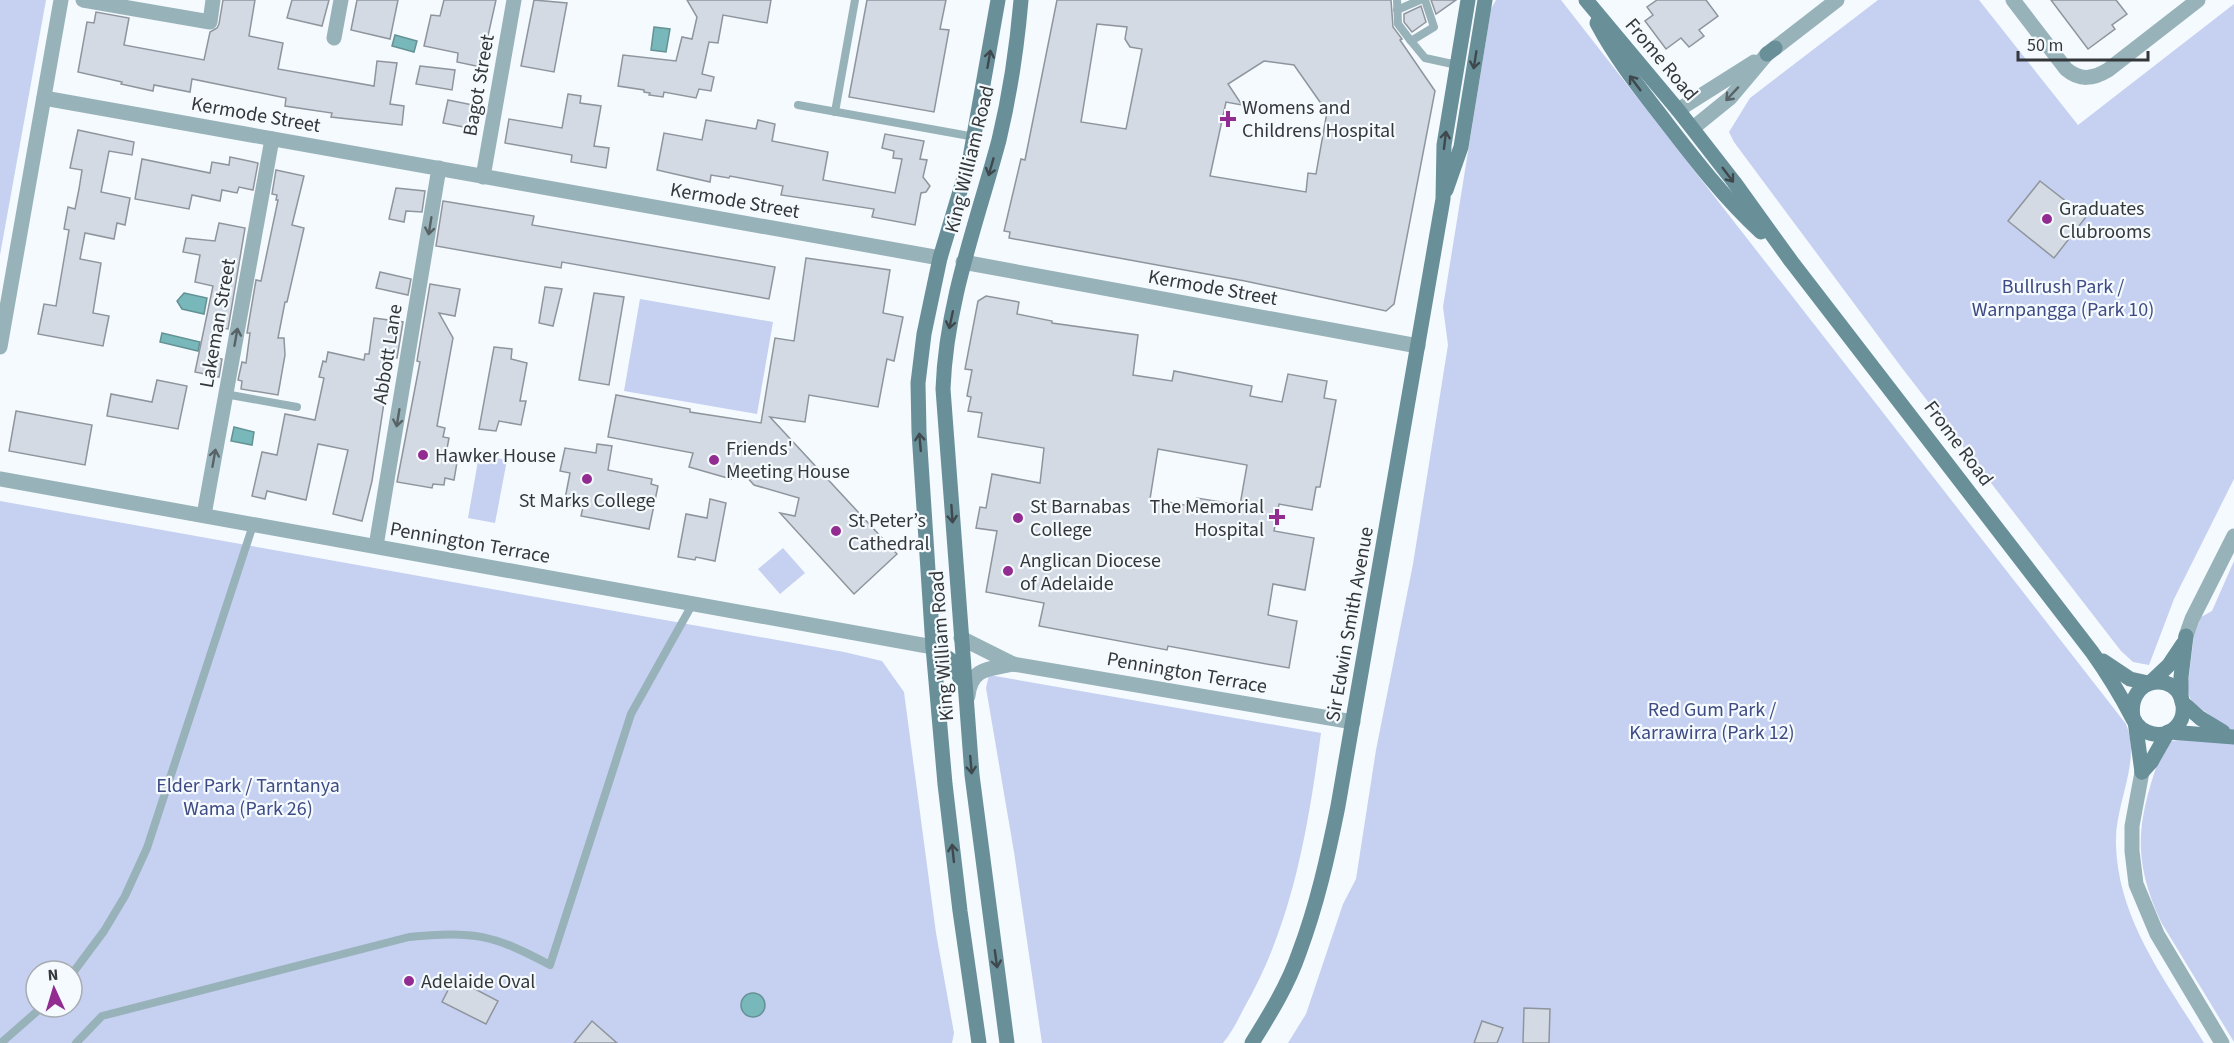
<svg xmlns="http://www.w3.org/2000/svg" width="2234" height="1043" viewBox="0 0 2234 1043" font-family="'Source Sans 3',sans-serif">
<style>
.green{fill:#c6d0f1;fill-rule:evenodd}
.water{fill:#78b8ba;stroke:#649294;stroke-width:1.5}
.building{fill:#d3dae3;stroke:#8f959d;stroke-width:1.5;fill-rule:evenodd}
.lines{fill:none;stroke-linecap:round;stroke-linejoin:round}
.lane{stroke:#98b2b9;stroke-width:8}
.street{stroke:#98b2b9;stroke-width:15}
.secondary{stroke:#698f99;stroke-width:15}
.oneway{stroke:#3f494d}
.oneway2{stroke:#576366}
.poi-dot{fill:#932c91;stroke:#f4fafe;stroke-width:2}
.labels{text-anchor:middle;stroke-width:4.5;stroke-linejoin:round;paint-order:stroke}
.street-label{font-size:20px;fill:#34383a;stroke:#f4fafe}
.poi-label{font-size:20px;fill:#34383a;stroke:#f4fafe;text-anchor:start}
.park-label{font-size:20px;fill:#3e4a83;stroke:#f4fafe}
</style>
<rect width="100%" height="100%" fill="#f4fafe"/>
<g class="green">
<path d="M0,0H46L0,255Z"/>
<path d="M1496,0H1561L2126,724C2142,762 2114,804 2116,845C2118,920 2166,981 2204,1043H1288L1306,1014L1343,904L1356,879L1376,750L1413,564L1448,345L1443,307L1491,9Z"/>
<path d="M1878,0H1979L2078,125L2234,4V479L2174,599L2149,665L2133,662L2121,651L1902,368L1734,142L1729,132L1750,98Z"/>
<path d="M640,299L773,322L757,414L624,391Z"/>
<path d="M479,455L507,460L495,523L468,518Z"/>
<path d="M0,501L844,652L882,661L904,692L936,933L954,1033L952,1043H0ZM36,971H72V1007H36Z"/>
<path d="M783,548L805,573L780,594L758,569Z"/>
<path d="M2234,561V733L2192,702L2187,691L2194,635L2201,617L2212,611Z"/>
<path d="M989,675L1321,733C1308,828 1293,923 1244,1008C1238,1020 1232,1032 1223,1043H1042L1014,852L986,688Z"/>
<path d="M2234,739V1042L2161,922C2129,853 2139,816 2163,747L2170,741L2179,740Z"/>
</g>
<g class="water">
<path d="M654,27L670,29L666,52L651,50Z"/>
<path d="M395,35L417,41L414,52L392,46Z"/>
<path d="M184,293L207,298L204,314L182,309L177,301Z"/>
<path d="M162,333L200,342L198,351L160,342Z"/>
<path d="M234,427L254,432L252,445L231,441Z"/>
<circle cx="753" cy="1005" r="12"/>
</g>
<g class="building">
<path d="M223,0H255L249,36L283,43L278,69L374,86L377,61L397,63L390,104L404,106L402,125L331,117L332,113L285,106L286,98L192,79L190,92L154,85L153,91L121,84L122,82L78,72L87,22L94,23L96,12L129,18L124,45L204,60L210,32L217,28L219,24Z"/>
<path d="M292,0H329L322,26L287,18Z"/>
<path d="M357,0H398L390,39L351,30Z"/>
<path d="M444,0H496L481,67L457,62L458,53L424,46L431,15L440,16Z"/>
<path d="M534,0L567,3L554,72L521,66Z"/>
<path d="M687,0H771L767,23L723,15L718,43L709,42L702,74L714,77L711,91L699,89L696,98L664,92L663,97L649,95L650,93L644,92V90L618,86L623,55L676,61L682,37L692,39L697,17Z"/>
<path d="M867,0H946L940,29L949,30L934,112L849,97Z"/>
<path d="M1057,0H1391L1393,27L1402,39L1400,40L1435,91L1394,304L1386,311L1245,281L1009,238L1010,232L1004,231L1021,159L1025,160ZM1097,24L1127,27L1125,39L1130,47L1142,49L1126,129L1081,122ZM1264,61L1294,65L1327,112L1316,174L1308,173L1306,192L1210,176L1226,102L1242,105L1228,84Z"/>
<path d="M1431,0H1456L1436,14Z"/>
<path d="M1657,0H1706L1718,16L1699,30L1704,36L1689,47L1681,38L1666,49L1645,21L1653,15L1647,7Z"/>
<path d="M2051,0H2116L2127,14L2112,25L2115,29L2088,49Z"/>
<path d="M1421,6L1426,22L1412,32L1404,22V14Z"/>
<path d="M420,66L455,70L452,90L416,84Z"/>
<path d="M568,94L581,96L580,103L601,106L594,146L609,148L606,168L571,162L572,155L505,143L509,119L562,128Z"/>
<path d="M448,100L478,106L474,129L443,123Z"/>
<path d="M706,120L756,129L758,120L775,124L772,141L828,152L823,180L895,193L902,159L893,158L894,151L882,148L885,134L924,141L920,159L927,160L923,177L930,186L926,192L921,193L915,225L872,217L874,209L781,195L783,186L730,176L729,178L711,175L710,182L657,170L664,133L702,140Z"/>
<path d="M78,130L134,142L132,155L109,151L101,192L130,198L125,225L117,223L114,239L85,233L80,259L101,263L93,313L109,316L103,346L38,334L44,304L56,306L69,230L64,229L68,207L75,209L79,189L82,170L70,168Z"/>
<path d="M230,157L258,163L253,190L239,187L237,193L222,190L220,201L192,195L189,209L135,199L142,159L210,173L212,162L229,165Z"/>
<path d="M276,170L304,176L292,225L304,228L287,302H285L278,338H284L285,355L278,395L241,389L242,381L238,380L242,362L246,363L250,333H247L256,280L261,281L278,200H276L277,195L272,194Z"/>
<path d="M2040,181L2086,217L2054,258L2008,221Z"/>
<path d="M396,188L425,191L422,212L406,211L404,222L389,219Z"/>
<path d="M443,201L534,216L532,225L775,267L769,299L562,262L561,268L436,246Z"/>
<path d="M219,223L245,228L228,329L221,328L216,358L222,359L219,377L195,372L213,286L195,282L200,255L183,252L186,238L215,241Z"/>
<path d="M806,258L890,270L883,313L903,317L894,361L887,359L878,407L809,395L805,422L770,417L897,554L854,594L780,513L795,516L799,498L754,485L735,464L731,479L689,467L693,453L608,437L616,395L690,409V412L761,423L775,338L794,341Z"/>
<path d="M380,272L411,279L408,295L376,288Z"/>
<path d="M430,284L460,289L455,316L439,313L453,338L437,426L445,428L443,437L449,438L446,454L458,456L454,480L445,478L444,485L433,484L432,488L397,482L420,362L417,361Z"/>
<path d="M545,287L562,289L553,326L539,323Z"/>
<path d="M594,293L624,297L609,385L579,380Z"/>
<path d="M986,296L1019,302L1017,314L1052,321V323L1138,335L1133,375L1172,381L1174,371L1252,386L1250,396L1282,402L1288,374L1327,381L1324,398L1336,400L1320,487H1316L1312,510L1279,504L1274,531L1314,538L1305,590L1273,584L1268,615L1297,621L1289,668L1168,646L1167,650L1039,626L1044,603L986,592L997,531L976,528L980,507L986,508L992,474L1040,483L1044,448L978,437L982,413L968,411L971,397L967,396L972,370L965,369L978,301ZM1158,449L1247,465L1240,505L1197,498L1196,507L1150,499Z"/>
<path d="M374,318L403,322L397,358L391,357L372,481L362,521L333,514L348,450L318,444L306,500L267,491L265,499L252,496L262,452L277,455L285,414L315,420L324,378L319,377L323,361L326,362L328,352L364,360L365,354H369Z"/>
<path d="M494,347L512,349L511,359L527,363L520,401H526L521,425L499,421L496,431L479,429Z"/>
<path d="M157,380L187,386L178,429L107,416L111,394L152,402Z"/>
<path d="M16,411L92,425L85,465L9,451Z"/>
<path d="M597,444L612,446L608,470L652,479L651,484L658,486L649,529L581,516L583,507L564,504L570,473L560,471L565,448L596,453Z"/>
<path d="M710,499L726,503L715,561L696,557L695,560L678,557L686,514L707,518Z"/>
<path d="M454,978L498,1001L486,1024L442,1002Z"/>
<path d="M1524,1008L1550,1009L1549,1043H1523Z"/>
<path d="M592,1021L617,1043H574Z"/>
<path d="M1482,1021L1503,1028L1497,1043H1474Z"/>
</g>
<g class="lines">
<g class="lane">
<path d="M1397,0L1398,24L1411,41L1434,27L1425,0"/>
<path d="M1397,10L1420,0"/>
<path d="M1411,41L1425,58L1457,65"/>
<path d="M798,105L975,137"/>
<path d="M835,112L855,0"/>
<path d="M225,394L297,407"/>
<path d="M72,974L104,931L125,896L147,848L253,525"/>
<path d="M1,1043L42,1007"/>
<path d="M76,1043L102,1016L409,937C473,930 494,935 550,965L631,714L693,603"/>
</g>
<g class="street">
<path d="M83,0L210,22L213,0"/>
<path d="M2013,0L2066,69C2080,81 2093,79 2108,70L2198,0"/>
<path d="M334,38L341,0"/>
<path d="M1775,48L1837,0"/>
<path d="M44,98L940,258"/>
<path d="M1678,110L1754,62"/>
<path d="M1693,128L1730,98L1767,54"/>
<path d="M483,177L514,0"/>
<path d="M963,262L1418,346"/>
<path d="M0,347L61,0"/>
<path d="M0,479L933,647"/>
<path d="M204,515L272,139"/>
<path d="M376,546L439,168"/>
<path d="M2186,636L2192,619L2234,536"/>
<path d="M961,638L1013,664L1353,722"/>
<path d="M968,696C971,667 990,669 1013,664"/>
<path d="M2142,772L2132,826V851L2136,884L2157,934L2222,1043"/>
</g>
<g class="secondary">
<path d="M1586,0L1678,110L1734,182L1791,261L2092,652C2107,673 2121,696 2133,719C2142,735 2163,740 2176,727C2182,721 2184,713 2183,705C2178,669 2126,677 2133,717"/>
<path d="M1597,23C1616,59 1641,90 1665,121C1695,160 1725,199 1761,232"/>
<path d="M1767,54L1775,48"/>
<path d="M1446,190L1461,147L1485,0"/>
<path d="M933,647L952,661L960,678"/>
<path d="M2103,661L2130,679L2148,683"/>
<path d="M2151,682L2169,665L2183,644"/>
<path d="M2181,698V677L2186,636"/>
<path d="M2182,702L2200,718L2223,732"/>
<path d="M2135,721L2142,772"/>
<path d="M2170,732L2234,737"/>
<path d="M2142,772L2151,762L2168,732"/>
<path d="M979,1043L960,911L945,784L933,647L919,432L918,383L924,334L940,258L970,158L998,0"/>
<path d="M1007,1043L972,775L943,389C946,303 977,222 999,140C1010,94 1017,47 1021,0"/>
<path d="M1252,1043C1270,1014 1288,985 1299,953C1317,905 1328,856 1338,806L1443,199L1444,145L1468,0"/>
</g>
</g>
<defs><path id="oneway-shaft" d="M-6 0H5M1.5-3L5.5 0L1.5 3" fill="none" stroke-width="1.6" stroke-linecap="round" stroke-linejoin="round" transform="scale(1.5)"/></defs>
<g class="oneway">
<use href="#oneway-shaft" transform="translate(989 59) rotate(-80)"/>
<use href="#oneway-shaft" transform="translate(1475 60) rotate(99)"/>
<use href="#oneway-shaft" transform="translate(1635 83) rotate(-127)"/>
<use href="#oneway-shaft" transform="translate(1445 140) rotate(-83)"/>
<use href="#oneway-shaft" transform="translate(991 167) rotate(106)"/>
<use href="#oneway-shaft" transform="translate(1728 175) rotate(53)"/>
<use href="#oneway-shaft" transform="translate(951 320) rotate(102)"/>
<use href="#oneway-shaft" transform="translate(920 442) rotate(-95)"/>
<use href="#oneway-shaft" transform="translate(952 514) rotate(86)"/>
<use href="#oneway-shaft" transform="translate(971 765) rotate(85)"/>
<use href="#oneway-shaft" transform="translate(953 853) rotate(-96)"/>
<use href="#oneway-shaft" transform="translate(996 959) rotate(82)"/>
</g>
<g class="oneway2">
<use href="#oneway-shaft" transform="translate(1732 94) rotate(133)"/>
<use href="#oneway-shaft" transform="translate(430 226) rotate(99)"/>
<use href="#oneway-shaft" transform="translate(236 337) rotate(-80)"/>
<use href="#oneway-shaft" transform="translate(398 418) rotate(99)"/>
<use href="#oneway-shaft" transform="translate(214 458) rotate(-80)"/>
</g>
<g class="poi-dot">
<path d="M1225 110h6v6h6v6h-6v6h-6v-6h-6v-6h6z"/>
<circle cx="2047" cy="219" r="6"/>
<circle cx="423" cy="455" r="6"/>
<circle cx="714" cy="460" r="6"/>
<circle cx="587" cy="479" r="6"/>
<path d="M1274 508h6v6h6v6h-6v6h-6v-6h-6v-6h6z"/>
<circle cx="1018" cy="518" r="6"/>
<circle cx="836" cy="531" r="6"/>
<circle cx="1008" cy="571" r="6"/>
<circle cx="409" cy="981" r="6"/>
</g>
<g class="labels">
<g class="street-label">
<text transform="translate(1662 59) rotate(50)" y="7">Frome Road</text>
<text transform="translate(478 85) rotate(-80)" y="7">Bagot Street</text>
<text transform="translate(256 114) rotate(10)" y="7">Kermode Street</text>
<text transform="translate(969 159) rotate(-76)" y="7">King William Road</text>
<text transform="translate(735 200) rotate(10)" y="7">Kermode Street</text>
<text transform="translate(1213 287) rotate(10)" y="7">Kermode Street</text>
<text transform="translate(217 323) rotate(-80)" y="7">Lakeman Street</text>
<text transform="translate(387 354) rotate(-81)" y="7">Abbott Lane</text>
<text transform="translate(1959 443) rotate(53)" y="7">Frome Road</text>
<text transform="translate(470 542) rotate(10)" y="7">Pennington Terrace</text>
<text transform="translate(1349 624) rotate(-80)" y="7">Sir Edwin Smith Avenue</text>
<text transform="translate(941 646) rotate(-94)" y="7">King William Road</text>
<text transform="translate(1187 672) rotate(10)" y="7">Pennington Terrace</text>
</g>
<g class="poi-label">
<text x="1242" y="114">Womens and<tspan x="1242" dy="23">Childrens Hospital</tspan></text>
<text x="2059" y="215">Graduates<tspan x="2059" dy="23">Clubrooms</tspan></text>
<text x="726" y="455">Friends'<tspan x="726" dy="23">Meeting House</tspan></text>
<text x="435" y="462">Hawker House</text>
<text x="587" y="507" text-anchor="middle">St Marks College</text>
<text x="1030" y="513">St Barnabas<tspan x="1030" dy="23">College</tspan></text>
<text x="1264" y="513" text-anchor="end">The Memorial<tspan x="1264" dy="23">Hospital</tspan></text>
<text x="848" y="527">St Peter’s<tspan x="848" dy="23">Cathedral</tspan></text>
<text x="1020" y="567">Anglican Diocese<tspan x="1020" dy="23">of Adelaide</tspan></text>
<text x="421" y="988">Adelaide Oval</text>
</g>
<g class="park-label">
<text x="2063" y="293">Bullrush Park /<tspan x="2063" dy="23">Warnpangga (Park 10)</tspan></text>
<text x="1712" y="716">Red Gum Park /<tspan x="1712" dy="23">Karrawirra (Park 12)</tspan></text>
<text x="248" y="792">Elder Park / Tarntanya<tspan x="248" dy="23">Wama (Park 26)</tspan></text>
</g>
</g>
<g transform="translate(54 989) rotate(356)"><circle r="28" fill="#f4fafe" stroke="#a7acb0" stroke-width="1.5"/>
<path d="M0-4.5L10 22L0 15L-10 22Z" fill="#932c91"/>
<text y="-9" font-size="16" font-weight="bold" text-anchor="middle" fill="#34383a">N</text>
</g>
<path d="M2018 51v9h130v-9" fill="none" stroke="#34383a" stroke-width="3"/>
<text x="2027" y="51" font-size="18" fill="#34383a" stroke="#f4fafe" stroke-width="4.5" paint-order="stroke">50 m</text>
</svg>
